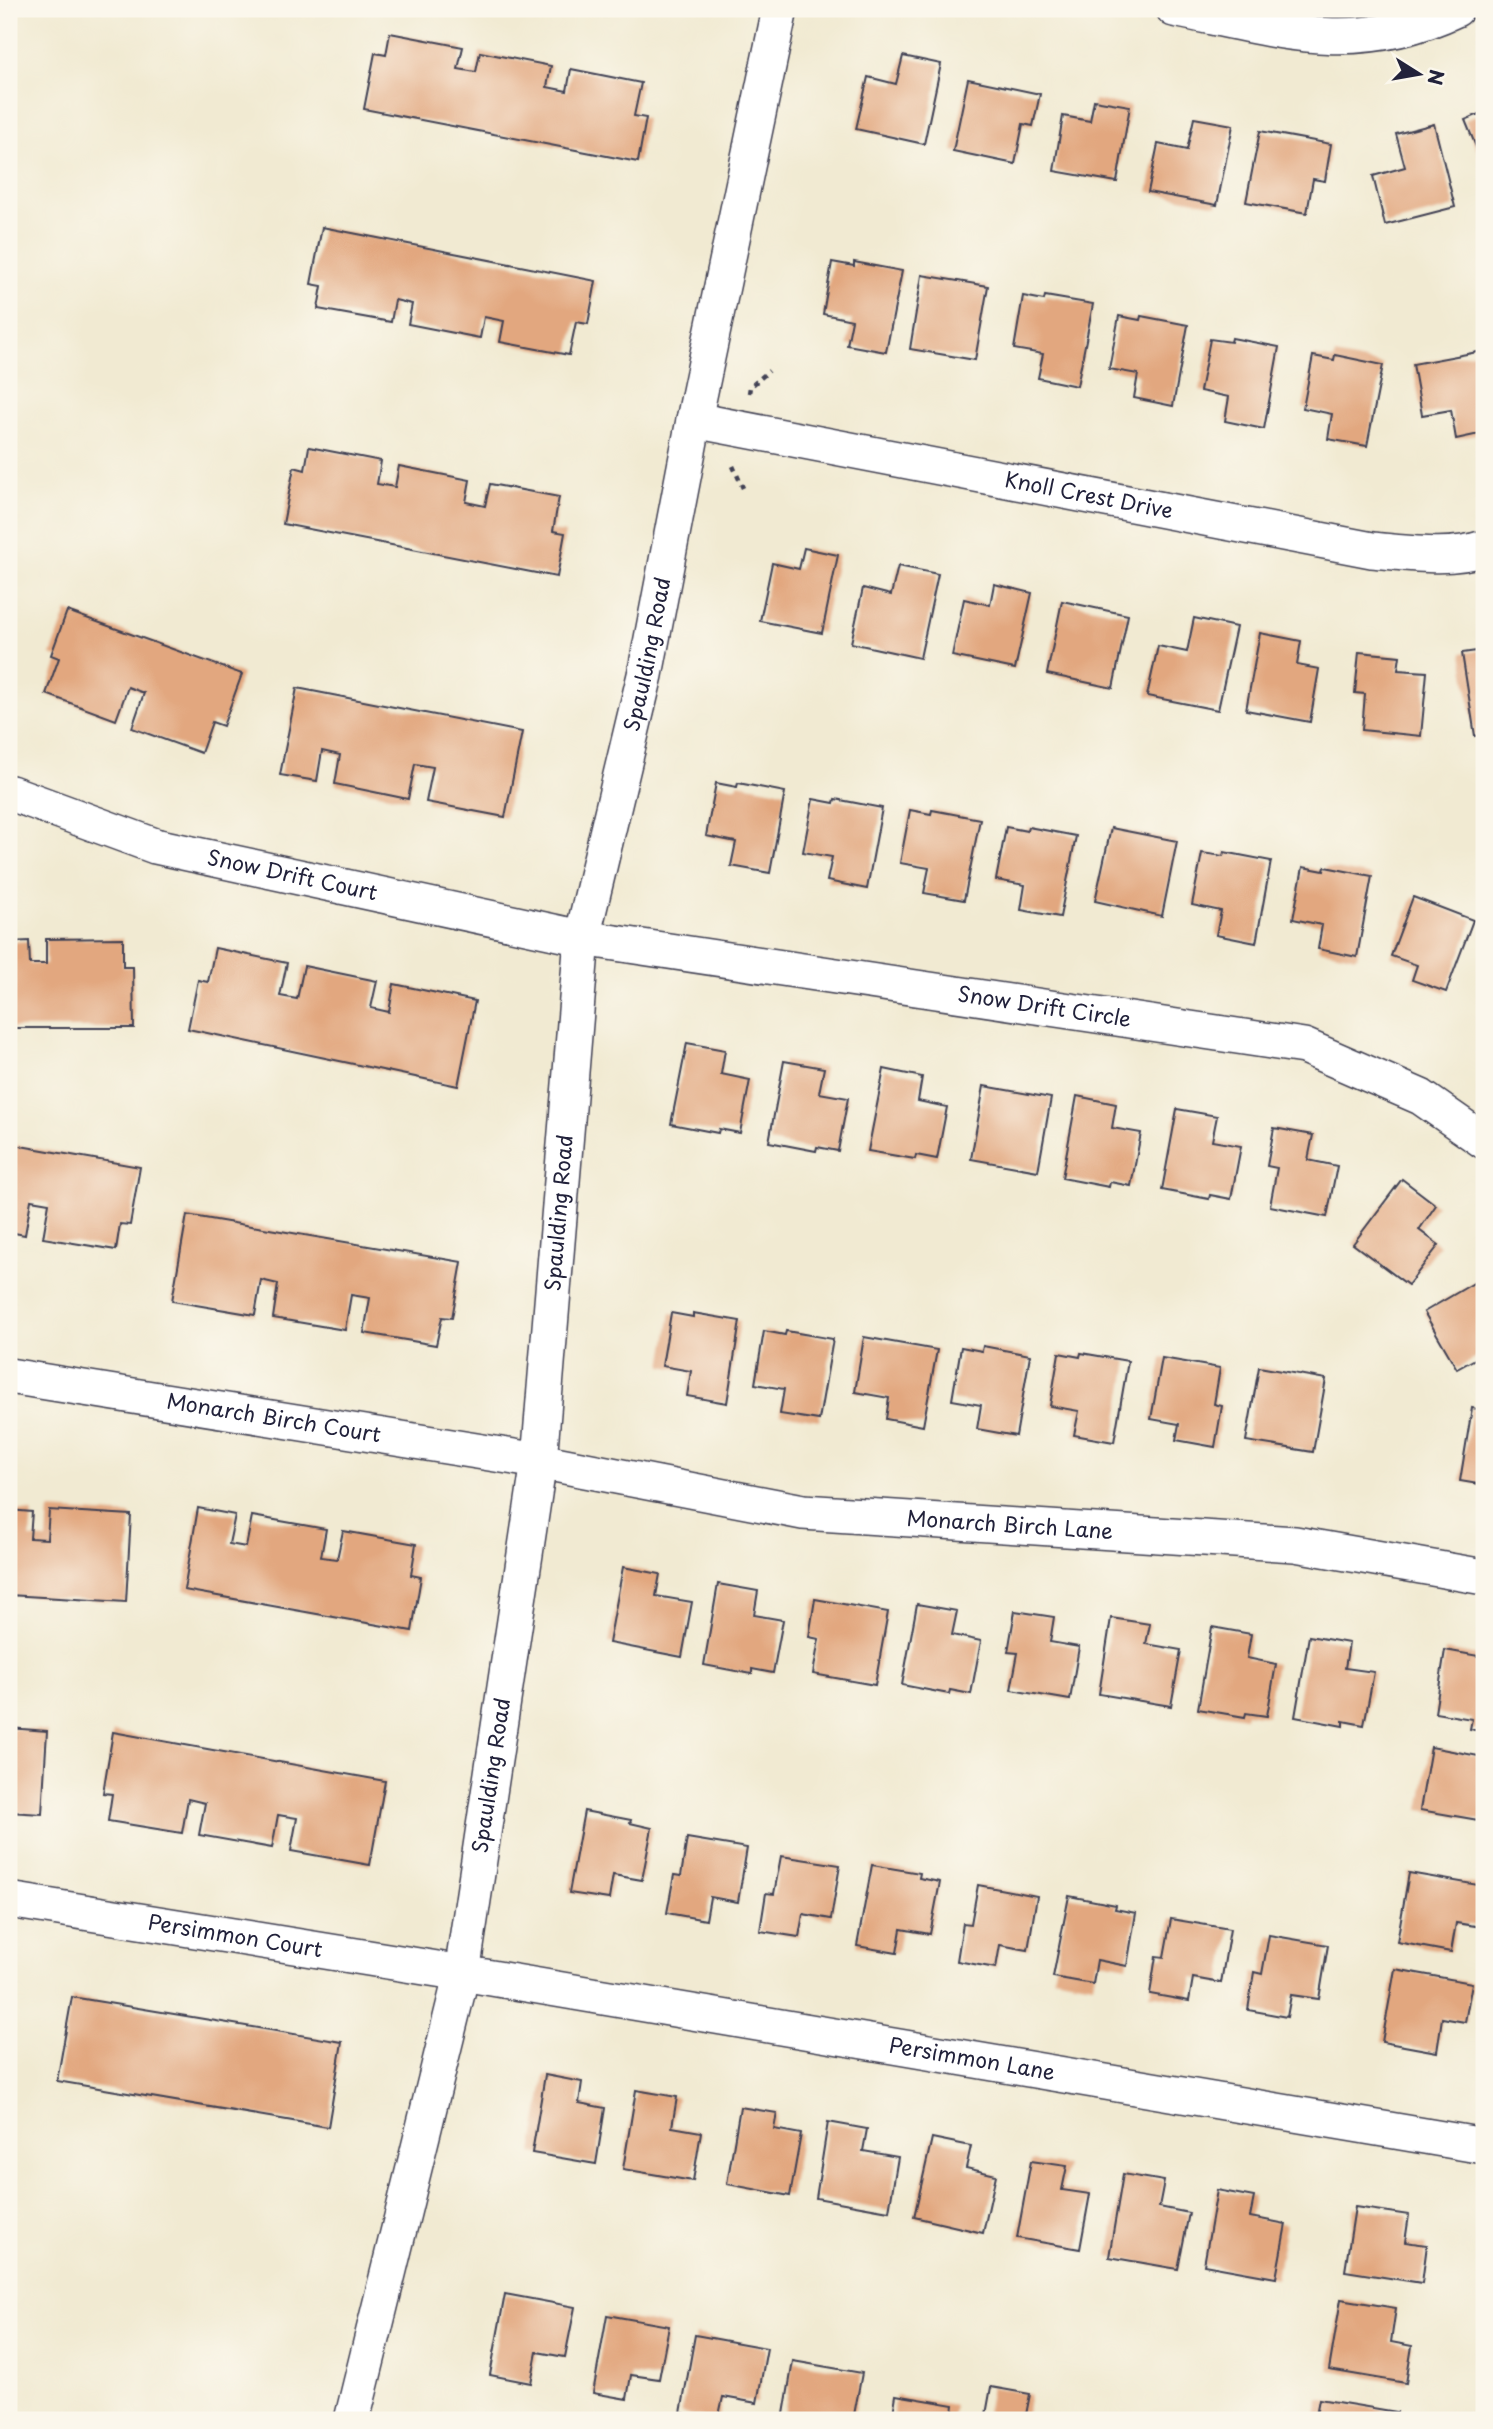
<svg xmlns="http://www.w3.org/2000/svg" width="1493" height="2429" viewBox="0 0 1493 2429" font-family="'Playpen Sans',sans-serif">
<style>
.building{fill:#e2a77f}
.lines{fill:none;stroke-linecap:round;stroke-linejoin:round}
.street-casing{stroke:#414052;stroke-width:38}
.path{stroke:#414052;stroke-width:4.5;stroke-dasharray:5 5;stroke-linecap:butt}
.street{stroke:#fff;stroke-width:35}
.labels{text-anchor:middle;stroke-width:5;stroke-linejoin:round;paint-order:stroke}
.street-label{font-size:21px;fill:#22223b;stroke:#fbf7ec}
</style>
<rect width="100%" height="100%" fill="#fbf7ec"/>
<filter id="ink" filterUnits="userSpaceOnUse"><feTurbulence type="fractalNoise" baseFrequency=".0143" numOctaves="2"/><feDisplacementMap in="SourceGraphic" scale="14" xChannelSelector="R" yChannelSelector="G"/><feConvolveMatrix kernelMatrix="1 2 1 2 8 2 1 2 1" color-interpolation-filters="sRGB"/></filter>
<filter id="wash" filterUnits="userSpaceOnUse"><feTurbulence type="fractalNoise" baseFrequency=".00686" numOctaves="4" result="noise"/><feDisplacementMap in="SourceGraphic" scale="28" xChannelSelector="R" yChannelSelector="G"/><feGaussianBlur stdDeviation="1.57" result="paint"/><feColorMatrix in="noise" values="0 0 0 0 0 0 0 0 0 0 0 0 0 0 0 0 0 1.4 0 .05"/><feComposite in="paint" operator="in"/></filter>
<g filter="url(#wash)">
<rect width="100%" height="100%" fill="#f1ead2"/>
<g id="blocks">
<g class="building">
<path d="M390,33L463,47L458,69L476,72L480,52L551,66L547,87L567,91L571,69L641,83L634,116L646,118L638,162L364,109L375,53L386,55Z"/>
<path d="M903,56L941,64L924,144L856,129L868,77L896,84Z"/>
<path d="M968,79L1040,94L1033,126L1023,124L1015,164L953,151Z"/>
<path d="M1094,100L1130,106L1117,182L1054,171L1063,116L1090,121Z"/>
<path d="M1484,112V166L1465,120Z"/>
<path d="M1194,118L1233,125L1217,205L1148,192L1158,144L1187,150Z"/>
<path d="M1434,124L1455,207L1385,225L1373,176L1405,167L1396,134Z"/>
<path d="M1260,131L1331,144L1325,181L1313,179L1307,213L1246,202Z"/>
<path d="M322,227L596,281L588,324L576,322L569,355L500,342L504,321L484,317L480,338L408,324L412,304L395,300L391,322L318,309L322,286L311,284Z"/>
<path d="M832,262L854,266V262L902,271L886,352L847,345L852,320L823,314Z"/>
<path d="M922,275L988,286L975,360L910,349Z"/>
<path d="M1023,296L1044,300L1045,296L1093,304L1077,386L1038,378L1043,354L1014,349Z"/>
<path d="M1119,316L1140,320L1141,316L1188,325L1173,406L1134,398L1138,374L1109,369Z"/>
<path d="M1232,338L1279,347L1264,429L1225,421L1229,397L1200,391L1210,339L1231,342Z"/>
<path d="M1483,351L1484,433L1456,439L1451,410L1422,415L1413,364Z"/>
<path d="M1335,355L1383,365L1367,446L1328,439L1332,414L1303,408L1313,356L1334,360Z"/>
<path d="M309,447L381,461L377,484L395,487L399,466L470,480L466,502L485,506L490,484L559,497L553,531L565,533L557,577L283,524L294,467L305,470Z"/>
<path d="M804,548L838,555L822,633L760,621L772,563L799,569Z"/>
<path d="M898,566L938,574L920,658L851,643L863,588L891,595Z"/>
<path d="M994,584L1032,593L1015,669L952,656L964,599L990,605Z"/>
<path d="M1062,601L1128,615L1113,688L1047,674Z"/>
<path d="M67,611L242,674L223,726L212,722L201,753L132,728L144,693L128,687L116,720L46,694L59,658L51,655Z"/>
<path d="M1194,618L1236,627L1218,710L1147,696L1158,646L1187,652Z"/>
<path d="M1260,633L1301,641L1297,665L1319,669L1310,722L1246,710Z"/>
<path d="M1484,650V734L1475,736L1462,653Z"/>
<path d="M1359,652L1400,656L1398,670L1427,672L1421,736L1362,730L1365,694L1355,693Z"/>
<path d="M297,688L522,732L505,817L426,802L433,767L415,764L408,799L335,784L340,755L322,751L317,781L280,775Z"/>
<path d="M716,783L737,787L738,783L785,792L770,873L731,866L736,842L706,836Z"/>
<path d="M813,799L834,803L835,799L882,808L867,889L827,881L832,857L803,852Z"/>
<path d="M910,810L931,814L932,810L980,819L964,900L924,893L929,868L900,863Z"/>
<path d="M1006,827L1027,831L1028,827L1076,836L1060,917L1021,910L1025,885L996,880Z"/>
<path d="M1111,828L1177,841L1162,916L1095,901Z"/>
<path d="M1224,852L1271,861L1256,943L1216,935L1221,911L1192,905L1202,853L1223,856Z"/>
<path d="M1303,867L1324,871L1325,867L1372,876L1357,957L1318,949L1322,925L1293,919Z"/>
<path d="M1413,897L1473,920L1446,992L1412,980L1417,965L1391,956Z"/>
<path d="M123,938V967H133L134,1028H9V942L29,941L30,964H46V939Z"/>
<path d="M215,948L287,963L280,996L297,999L304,966L377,981L371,1008L389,1012L394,984L475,1001L458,1086L188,1029L198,980L208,982Z"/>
<path d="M687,1043L725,1050L721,1074L750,1080L740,1133L719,1129L718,1133L671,1124Z"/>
<path d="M784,1061L824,1068L819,1093L848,1098L838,1151L817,1147L816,1151L769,1142Z"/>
<path d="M884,1069L922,1077L918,1101L947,1107L937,1159L916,1155L915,1159L868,1151Z"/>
<path d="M984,1086L1051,1098L1038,1171L971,1159Z"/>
<path d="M1077,1096L1116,1104L1112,1128L1141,1133L1131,1186L1110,1182L1109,1187L1062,1178Z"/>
<path d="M1177,1109L1217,1116L1212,1141L1241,1146L1231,1199L1210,1195L1209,1199L1162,1190Z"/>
<path d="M1274,1128L1313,1135L1308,1160L1337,1166L1327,1217L1270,1206L1277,1168L1267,1166Z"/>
<path d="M9,1144L140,1167L130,1225L120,1224L116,1250L43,1238L49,1203L31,1200L25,1235L9,1232Z"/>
<path d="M1402,1179L1436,1205L1419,1230L1439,1245L1408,1285L1353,1244Z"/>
<path d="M187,1215L462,1262L452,1318L442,1317L436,1345L364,1333L370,1298L351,1295L345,1330L273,1318L278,1284L261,1280L255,1315L172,1301Z"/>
<path d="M1484,1277V1354L1457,1369L1424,1312Z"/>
<path d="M671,1313L693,1317V1313L740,1321L727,1403L687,1396L691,1371L662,1366Z"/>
<path d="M764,1331L785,1335L786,1331L833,1339L819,1420L780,1414L784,1389L755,1384Z"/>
<path d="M864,1337L937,1350L923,1426L886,1419L889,1398L855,1392Z"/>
<path d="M983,1346L1030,1355L1016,1436L977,1429L981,1405L952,1400L961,1347L982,1351Z"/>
<path d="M1059,1353L1080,1357L1081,1353L1128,1361L1114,1442L1074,1435L1079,1411L1050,1406Z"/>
<path d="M1162,1358L1220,1368L1214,1404L1222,1406L1215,1447L1176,1440L1179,1424L1151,1419Z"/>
<path d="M1259,1367L1326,1379L1313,1452L1246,1441Z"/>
<path d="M1472,1408L1484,1410V1485L1460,1481Z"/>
<path d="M198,1508L235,1515L229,1544L246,1547L252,1516L326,1529L321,1557L337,1559L343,1531L416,1544L411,1575L421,1577L412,1631L184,1590Z"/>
<path d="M9,1510L32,1512L30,1538L47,1539L49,1510L131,1515L126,1602L9,1595Z"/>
<path d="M623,1567L660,1574L656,1596L692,1602L682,1657L609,1643Z"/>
<path d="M718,1584L758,1591L754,1615L783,1620L773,1673L752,1669V1674L704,1665Z"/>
<path d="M815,1599L888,1612L875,1685L813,1674L819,1639L809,1637Z"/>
<path d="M917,1604L957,1611L952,1635L981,1641L971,1694L950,1690L949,1694L902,1685Z"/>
<path d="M1015,1611L1054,1617L1050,1642L1079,1647L1070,1700L1011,1690L1018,1653L1008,1652Z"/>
<path d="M1111,1618L1150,1624L1146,1644L1181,1650L1171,1706L1099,1694Z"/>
<path d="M1212,1627L1251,1634L1247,1658L1276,1664L1267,1716L1246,1713L1245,1717L1198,1709Z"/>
<path d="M1309,1636L1349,1643L1345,1668L1374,1672L1364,1725L1343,1721V1726L1295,1717Z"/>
<path d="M1445,1650L1484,1657V1732L1470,1729L1472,1719L1435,1713Z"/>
<path d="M9,1728L47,1731L42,1814L9,1812Z"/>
<path d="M113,1732L385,1781L370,1865L291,1851L297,1818L278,1815L272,1848L199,1835L205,1803L188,1799L182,1833L108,1821L112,1794L103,1793Z"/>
<path d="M1431,1747L1484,1757L1480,1782L1484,1783V1821L1420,1810Z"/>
<path d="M584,1811L631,1820L630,1823L652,1828L642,1880L613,1875L609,1899L569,1893Z"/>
<path d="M687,1838L747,1848L738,1902L710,1897L706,1920L667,1913L674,1875L681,1876Z"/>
<path d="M781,1856L840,1865L831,1919L803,1914L799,1937L760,1931L766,1893L774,1894Z"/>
<path d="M872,1865L920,1873L919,1878L940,1882L930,1934L901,1929L897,1953L857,1946Z"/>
<path d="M1409,1873L1484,1886L1482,1927L1456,1923L1451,1952L1397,1942Z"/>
<path d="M978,1885L1037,1896L1028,1950L1000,1945L996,1968L957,1961L963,1923L971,1924Z"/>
<path d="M1069,1896L1116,1905L1115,1909L1136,1913L1127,1966L1097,1960L1093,1984L1053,1977Z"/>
<path d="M1171,1919L1230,1929L1221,1983L1193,1978L1189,2001L1150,1994L1156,1956L1164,1957Z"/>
<path d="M1269,1935L1328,1945L1319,1999L1291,1995L1287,2017L1248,2010L1254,1972L1262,1974Z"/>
<path d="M1395,1969L1472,1983L1465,2022L1442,2018L1437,2052L1382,2042Z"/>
<path d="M72,1997L342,2042L328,2127L57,2081Z"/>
<path d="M545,2075L582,2082L579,2103L605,2108L596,2164L532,2153Z"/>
<path d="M636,2090L677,2097L672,2127L701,2132L693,2181L623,2169Z"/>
<path d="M740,2107L777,2113L774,2129L801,2134L790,2196L727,2184Z"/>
<path d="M828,2122L867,2129L863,2151L898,2157L889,2211L816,2198Z"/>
<path d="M932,2138L971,2146L966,2168L996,2175L983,2233L914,2217Z"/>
<path d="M1031,2161L1067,2166L1062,2190L1090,2194L1080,2249L1017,2238Z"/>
<path d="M1123,2174L1164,2181L1159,2207L1189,2213L1178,2269L1109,2257Z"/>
<path d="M1217,2190L1254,2197L1250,2217L1286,2224L1276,2278L1204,2265Z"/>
<path d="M1355,2207L1409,2215L1405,2242L1427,2245L1422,2283L1345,2271Z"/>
<path d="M505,2294L575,2307L565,2357L537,2352L531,2383L490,2375Z"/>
<path d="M1341,2299L1396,2308L1391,2342L1412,2346L1406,2383L1329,2370Z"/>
<path d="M607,2315L669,2326L659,2379L631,2375L627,2399L593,2393Z"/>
<path d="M695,2335L767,2348L757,2403L723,2397L718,2420L681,2413Z"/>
<path d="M793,2361L862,2373L853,2420H783Z"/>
<path d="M991,2387L1030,2394L1025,2420H985Z"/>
<path d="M896,2395L954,2405L952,2420H892Z"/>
<path d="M1319,2399L1397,2412L1395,2420H1315Z"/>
</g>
</g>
</g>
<g filter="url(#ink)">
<use href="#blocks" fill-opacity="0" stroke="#414052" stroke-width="2"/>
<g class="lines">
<g class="street-casing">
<g id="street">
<path d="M1174,9C1277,30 1355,57 1456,9"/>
<path id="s1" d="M694,420L1372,550C1408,553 1449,560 1484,548"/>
<path id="s2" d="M9,794L11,793L155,846L582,938L1304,1046L1421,1097L1484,1141"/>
<path id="s3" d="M9,1376L539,1461L803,1512L1295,1544L1484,1577"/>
<path id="s4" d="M9,1900L462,1973L1484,2146"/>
<path id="s5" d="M352,2420L462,1973L539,1461L582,938L645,675L694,420L780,9"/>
</g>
</g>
<g class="path">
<path d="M749,393L750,387L769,371"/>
<path d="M733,466L743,488"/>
</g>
<use href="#street" class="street"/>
</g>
</g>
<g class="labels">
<g class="street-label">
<text dy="7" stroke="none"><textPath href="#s1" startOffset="402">Knoll Crest Drive</textPath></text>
<text dy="7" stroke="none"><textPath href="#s5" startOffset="1794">Spaulding Road</textPath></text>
<text dy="7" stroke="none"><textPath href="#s2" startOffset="296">Snow Drift Court</textPath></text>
<text dy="7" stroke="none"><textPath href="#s2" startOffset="1060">Snow Drift Circle</textPath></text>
<text dy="7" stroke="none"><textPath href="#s5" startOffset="1227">Spaulding Road</textPath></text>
<text dy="7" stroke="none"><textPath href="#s3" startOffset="268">Monarch Birch Court</textPath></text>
<text dy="7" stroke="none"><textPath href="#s3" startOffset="1013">Monarch Birch Lane</textPath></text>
<text dy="7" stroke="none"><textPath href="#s5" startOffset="660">Spaulding Road</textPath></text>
<text dy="7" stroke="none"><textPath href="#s4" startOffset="229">Persimmon Court</textPath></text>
<text dy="7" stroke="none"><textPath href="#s4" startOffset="976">Persimmon Lane</textPath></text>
</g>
</g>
<rect width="1493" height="2429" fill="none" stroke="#fbf7ec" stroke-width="35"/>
<g transform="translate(1419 74) rotate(101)" stroke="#fbf7ec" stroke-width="5" paint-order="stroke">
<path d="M0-5L12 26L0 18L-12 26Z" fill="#22223b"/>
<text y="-10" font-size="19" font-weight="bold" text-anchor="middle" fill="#22223b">N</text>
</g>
</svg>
